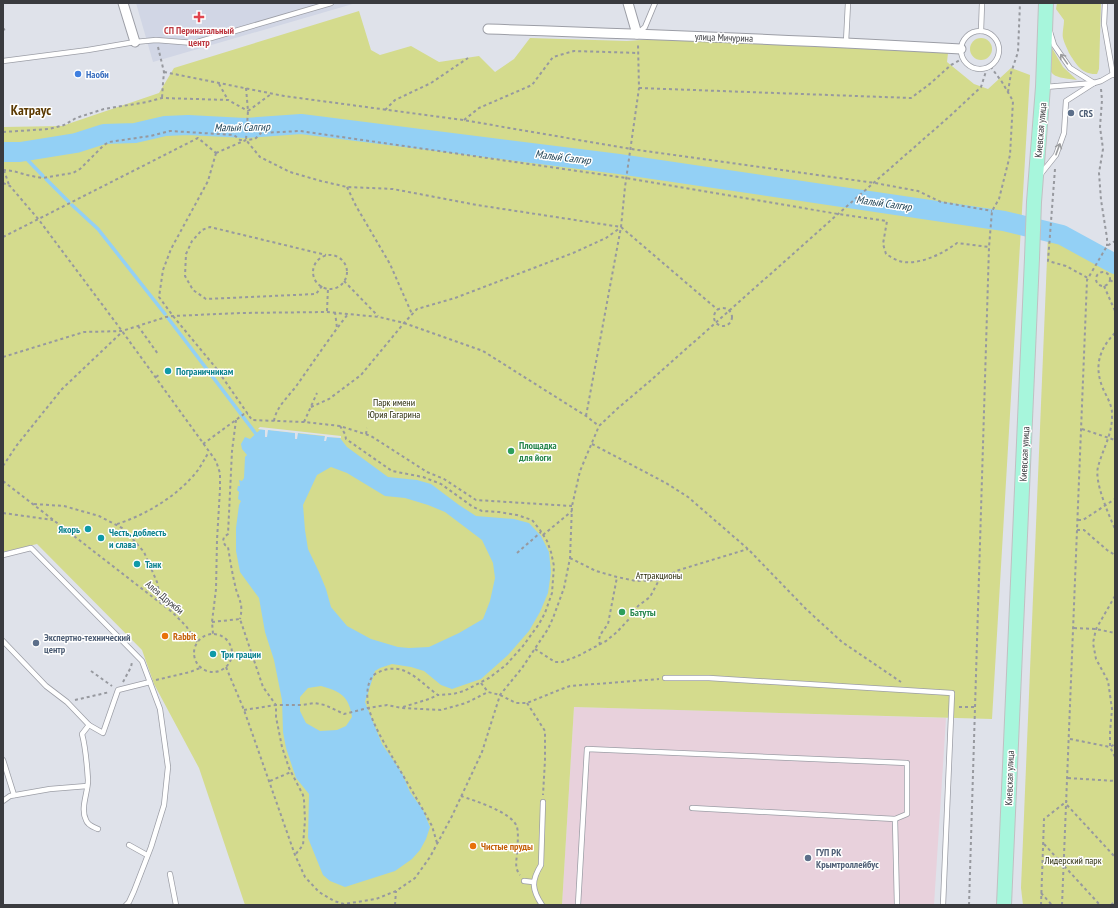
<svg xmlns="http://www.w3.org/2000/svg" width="1118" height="908" viewBox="0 0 1118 908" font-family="'PT Sans Narrow',sans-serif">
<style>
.industrial{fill:#e8d1dc}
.built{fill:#d1d6e5}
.green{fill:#d4db8d}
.water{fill:#93d0f5;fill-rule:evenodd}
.pier{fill:#dfe2ea}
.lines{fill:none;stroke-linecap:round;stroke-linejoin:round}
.stream{stroke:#93d0f5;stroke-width:3.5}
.river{stroke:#93d0f5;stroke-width:20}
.lane-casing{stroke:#9c9ea6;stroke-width:6}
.street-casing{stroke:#9c9ea6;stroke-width:11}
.primary-casing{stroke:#c0c0c2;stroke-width:16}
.path{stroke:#97999f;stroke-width:2;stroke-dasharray:3 3;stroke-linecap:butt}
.lane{stroke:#fff;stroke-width:4.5}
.street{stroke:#fff;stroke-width:9}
.primary{stroke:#a7f6dc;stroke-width:14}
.oneway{stroke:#9c9d9f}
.health-dot{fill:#e0444e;stroke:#fff;stroke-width:1.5}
.shop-dot{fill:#3f7fe0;stroke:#fff;stroke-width:1.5}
.service-dot{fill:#5c6f8a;stroke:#fff;stroke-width:1.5}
.culture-dot{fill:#0f9aa8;stroke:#fff;stroke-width:1.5}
.leisure-dot{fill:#2e9e5b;stroke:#fff;stroke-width:1.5}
.food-dot{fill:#e8710a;stroke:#fff;stroke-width:1.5}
.labels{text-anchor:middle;stroke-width:3;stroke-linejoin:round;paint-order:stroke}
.health-label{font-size:10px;font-weight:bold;fill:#be3a42;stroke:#fff}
.street-label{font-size:10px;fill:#3a3b3f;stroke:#fff}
.shop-label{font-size:10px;font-weight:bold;fill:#366cbe;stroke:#fff;text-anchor:start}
.service-label{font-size:10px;font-weight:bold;fill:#4e5e75;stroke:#fff;text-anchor:start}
.culture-label{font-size:10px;font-weight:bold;fill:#0d838f;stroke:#fff;text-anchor:start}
.park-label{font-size:10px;fill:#2b2d0b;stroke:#fff}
.leisure-label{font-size:10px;font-weight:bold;fill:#27864d;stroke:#fff;text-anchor:start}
.food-label{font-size:10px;font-weight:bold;fill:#c56008;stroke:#fff;text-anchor:start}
.water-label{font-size:11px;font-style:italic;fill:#1e4154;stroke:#fff}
.district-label{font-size:14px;font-weight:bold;fill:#5c3a02;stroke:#fff}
</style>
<rect width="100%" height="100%" fill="#dfe2ea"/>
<path class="industrial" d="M574,707L946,718L934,905H562Z"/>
<path class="built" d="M136,3H356L153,62Z"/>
<g class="green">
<path d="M1057,3H1101L1099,69L1097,74C1082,75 1076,64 1069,53C1067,48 1064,43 1063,38C1062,33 1064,26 1064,20L1056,9Z"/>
<path d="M359,11L371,50L380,55L411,46L439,62L479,56L495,72L514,59L530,38L627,41L655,39L948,53L947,62L974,84L988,89L1011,68L1030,75L992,719L574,707L562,905H245L199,768L154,684L142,650L37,544L3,552V127L62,126L159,93L174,68Z"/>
<circle cx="981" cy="49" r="11"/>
<path d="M1049,47L1052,48L1063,67L1077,80C1048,76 1049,77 1049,47Z"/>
<path d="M1048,235L1060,236L1115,267V905H1023L1021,888Z"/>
</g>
<path class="water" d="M261,429L340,438L347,447L388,477L417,480L431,484L459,505L476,516L514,519L529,523L541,536L549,552L551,572L548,593L540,612L529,631L508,655L481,679L452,689L441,685L424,671L411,667L392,664L380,668L375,671L365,702L382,744L402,773L410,792L423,810L430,827L426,839L420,850L412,859L395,871L345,887L330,881L323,875L308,838L309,794L296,778L286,748L283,732L282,700L274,660L265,632L259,598L240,572L236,551V528L239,505L241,501L238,499L239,492L237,490L238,486H240L239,480L242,481L244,478L245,457L247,455L242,449L241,444L245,437L250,439ZM331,467L347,473L385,496L405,498L428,505L445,512L482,540L493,563L495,578L490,601L483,619L459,633L429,647L409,648L398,647L371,639L347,626L331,607L326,589L319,572L308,549L305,530L303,505L317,475ZM321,686C340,691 349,696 352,717L346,726L337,730L320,731L306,723L300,711V697L308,688Z"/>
<path class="pier" d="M260,427L341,436V438L327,437L326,441H324L325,436L298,433L297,439H295V433L268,430L267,437H265V430L258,429Z"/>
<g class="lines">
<g class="stream">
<path d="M20,152L43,176"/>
<path d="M46,179L69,202"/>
<path d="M72,205L98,229L165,314"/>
<path d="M168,318L256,434"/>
</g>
<path class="river" d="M3,152H20L76,143L104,134L135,133L165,126L188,125L245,128L301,124L619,164L1004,221L1062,235L1115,264"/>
<g class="lane-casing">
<g id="lane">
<path d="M1105,3L1104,24L1113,75"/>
<circle cx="980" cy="50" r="19"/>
<path d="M981,31L982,3"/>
<path d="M1050,32L1054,45L1070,68L1094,83"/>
<path d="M637,34L645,27L655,3"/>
<path d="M846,42L848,3"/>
<path d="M3,61L88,50L135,42L156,40L194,43L331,3"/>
<path d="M1045,87L1094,83L1101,81L1115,73"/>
<path d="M1040,175L1056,155L1064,133L1066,101L1094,83"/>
<path d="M3,555L31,548L142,661L160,709L168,767L164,805L151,847L134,891L129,902L126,905"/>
<path d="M3,641L46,686L67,702L89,725L103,733L118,690L150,682"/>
<path d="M665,678H709L952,693L943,905"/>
<path d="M89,725L82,734C86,749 87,765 88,780C88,793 80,808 86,820C88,826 94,827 98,829"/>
<path d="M3,760L14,795"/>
<path d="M3,801L10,796L50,789L87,786"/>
<path d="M692,808L895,819L897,905"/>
<path d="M129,845L147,855"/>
<path d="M170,874L176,905"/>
<path d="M524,881L533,882"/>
<path d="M542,905C532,890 531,881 541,865L543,802"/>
<path d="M578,905L587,749L907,763V814L895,819"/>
</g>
</g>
<g class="street-casing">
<g id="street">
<path d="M123,3L135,42"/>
<path d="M628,3L637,34"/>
<path d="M488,29C646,34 803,40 961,49"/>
</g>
</g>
<g class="primary-casing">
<path id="primary" d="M1004,905L1032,258L1034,202L1043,87L1046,3"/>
</g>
<g class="path">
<path d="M3,30L5,29"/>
<path d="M158,47L164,72L163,83L162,98"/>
<path d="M164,72L284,96L463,120L631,149L875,183L918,191L941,202L992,211"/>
<path d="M219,84L228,100"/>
<path d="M246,88L248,111L246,140L260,157L290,172L321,181L347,187L393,189L477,205L621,227L718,310"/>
<path d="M639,88L911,98L931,83L951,65L962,59"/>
<path d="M1101,89L1102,100L1100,127L1103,149L1099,173L1101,200L1107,238V246"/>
<path d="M1008,92L1011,73L1018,52L1020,3"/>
<path d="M385,110L395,100L431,83L468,58"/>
<path d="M248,111L271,94"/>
<path d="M464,120L479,108L532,85L553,57L574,51L639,53"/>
<path d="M3,132L49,129L64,125L76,118L104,109L147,102L162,98L228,100L248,111"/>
<path d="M216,153L246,140L255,139L261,133L300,131L626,178L838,214L887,221L883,244L886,254C891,257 897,261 903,262C922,264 942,254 957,243L989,247"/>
<path d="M216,153L208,181L171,249L163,270L159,297L173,316L216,368L252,420L304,422L340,426L371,436L427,472L444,479L476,500L572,506"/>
<path d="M1055,169L1048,261L1066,266L1088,278"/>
<path d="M3,170L13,171L27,175L42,178L73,173L80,169L104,145L109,142L150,136L170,131L234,135L240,140H245"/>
<path d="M4,170L9,185"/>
<path d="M3,183L10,186L39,220L122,331L216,461L220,473V489L217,540L216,589L212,622L213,634"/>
<path d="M347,187L356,206L390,264L412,314"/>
<path d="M3,237L198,138L216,153"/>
<circle cx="330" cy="272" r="17"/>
<circle cx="1103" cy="279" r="7"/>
<path d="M1110,280L1115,283"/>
<path d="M344,281L378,316"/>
<path d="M322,286L316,294L206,299L193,290L185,276L186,254L192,241L202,230L210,227L326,255"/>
<path d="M1104,286L1115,311"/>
<circle cx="723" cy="317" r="9"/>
<path d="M327,311L328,288"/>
<path d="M335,312L337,328"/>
<path d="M138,326L158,354"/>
<path d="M1115,333C1100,348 1094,365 1102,386C1106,397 1113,404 1112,417C1112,435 1102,451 1098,467C1094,482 1109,515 1115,529"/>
<path d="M3,357L84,332L122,331L166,317L173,316L240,313L327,312L379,317L404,323L483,351L586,416L599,426"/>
<path d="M156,377L160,374"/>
<path d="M311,407L329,399L361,375L404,323L417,309L455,298L573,253L606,238L620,228"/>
<path d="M586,416L621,227L625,187L639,88L638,44"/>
<path d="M236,420L232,451L228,534L224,537L223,541L225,545L228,547C230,560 232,572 235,585C238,600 244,602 240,619"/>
<path d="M274,421C276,407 289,396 297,385C314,361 330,337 348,314"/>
<path d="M304,422L317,393"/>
<path d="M340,426L345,434L346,439L392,471L423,477L441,484L473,507L482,511L499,512L517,515L532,520L540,530L547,541L551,552L554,566L552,593L545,613L539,624L523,646L506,665L489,678L464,691L453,694L438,695C419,682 404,659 377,673C366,678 366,698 369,709C374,727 385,744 394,760C407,782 420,804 432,826L437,843"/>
<path d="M1082,429L1115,440"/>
<path d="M366,434L367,428"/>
<path d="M203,444L244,414H248"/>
<path d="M592,444L666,483L688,497L748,549L806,609L842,642L901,682"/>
<path d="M3,466L17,445L62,389L122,332"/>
<path d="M3,481L172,612L186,626L197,642"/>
<path d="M34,504L64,506L99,516L124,529L144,552L157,582L161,603"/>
<path d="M3,513L53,520"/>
<path d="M1078,520H1083L1115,499"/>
<path d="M117,524C146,515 179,495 198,470C202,464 205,458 209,452"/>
<path d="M1077,530H1084L1107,550L1115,555"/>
<path d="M543,535L572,511"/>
<path d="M517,553L541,532"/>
<path d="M570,558L596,571L617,577L636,581L659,580L679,570L748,549"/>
<path d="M1115,596L1096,629L1093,643L1096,659L1108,681L1112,709L1110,732V747L1115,757"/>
<path d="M212,622L240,619L263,687L276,705H302L314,703L325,705L344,714L368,708L387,705L402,708L441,710L466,703L488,692L500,695L516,703H527L559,690L570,686L659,679"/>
<path d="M1074,628L1096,629L1115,633"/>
<circle cx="213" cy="653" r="19"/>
<path d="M600,645L599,640L600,635L608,624L617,577"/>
<path d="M535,649L555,662H562L578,656L606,641L617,632L630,618L638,606L650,597L659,580"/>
<path d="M226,667L244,710L295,855L305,877L319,892L334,901L344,904L376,899L396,891L415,878L430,857L452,816L482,752L500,695L522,668L548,629L553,618L564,588L570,558L572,506L580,471L599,426L618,408L650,381L838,214L950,116L981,87L987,68"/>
<path d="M91,671L112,686"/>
<path d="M156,680L190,672L200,668"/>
<path d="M123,682L131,667L132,662"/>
<path d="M481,683L488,692"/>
<path d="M75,700L110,692"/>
<path d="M527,703L545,731V760L543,795"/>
<path d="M403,707L429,699L438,695"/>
<path d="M959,707H976"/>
<path d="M244,710L276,705V717L282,747L289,768L303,795L304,800L305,820L303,845L295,855"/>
<path d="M1070,739L1110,747L1115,744"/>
<path d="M1068,778L1115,781"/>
<path d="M270,781L291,772"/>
<path d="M461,796C475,801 512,812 517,827C519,836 517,846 517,855C516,862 515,869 520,875"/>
<path d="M1067,805L1115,857"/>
<path d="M1044,844L1100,905"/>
<path d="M1041,893L1052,905"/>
<path d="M395,905L396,891"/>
<path d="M969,905L989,247L992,211L999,199L1010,155L1013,101L1002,82L990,66"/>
<path d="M1041,905L1044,819L1067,801"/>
<path d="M1062,905L1087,280L1107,246L1115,241"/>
<path d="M1111,905L1115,901"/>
</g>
<use href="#lane" class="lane"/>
<use href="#street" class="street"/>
<use href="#primary" class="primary"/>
</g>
<defs><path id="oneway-shaft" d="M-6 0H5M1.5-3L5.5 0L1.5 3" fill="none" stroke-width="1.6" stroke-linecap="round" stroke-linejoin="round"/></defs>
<g class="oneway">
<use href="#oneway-shaft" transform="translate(1064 59) rotate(-125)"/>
<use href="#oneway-shaft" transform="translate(1058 149) rotate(-70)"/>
</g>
<path class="health-dot" d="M197 11h4v4h4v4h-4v4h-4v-4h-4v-4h4z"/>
<circle class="shop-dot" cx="78" cy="74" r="4"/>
<g class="service-dot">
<circle cx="1071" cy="113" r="4"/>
<circle cx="36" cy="643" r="4"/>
<circle cx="808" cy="858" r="4"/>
</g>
<g class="culture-dot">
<circle cx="168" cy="371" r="4"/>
<circle cx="88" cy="529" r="4"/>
<circle cx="101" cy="538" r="4"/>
<circle cx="137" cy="564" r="4"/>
<circle cx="213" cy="654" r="4"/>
</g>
<g class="leisure-dot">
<circle cx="511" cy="451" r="4"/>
<circle cx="622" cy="612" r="4"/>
</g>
<g class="food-dot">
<circle cx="165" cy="636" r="4"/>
<circle cx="473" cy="846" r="4"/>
</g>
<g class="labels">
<g class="health-label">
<text x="199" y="34">СП Перинатальный<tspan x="199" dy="12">центр</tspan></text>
</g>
<g class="street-label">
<text transform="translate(724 37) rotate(2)" y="4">улица Мичурина</text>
<text transform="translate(1040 130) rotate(-85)" y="4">Киевская улица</text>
<text transform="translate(1024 454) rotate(-87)" y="4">Киевская улица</text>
<text transform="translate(165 597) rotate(40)" y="4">Алея Дружби</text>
<text transform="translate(1009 778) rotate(-88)" y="4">Киевская улица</text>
</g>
<g class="shop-label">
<text x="86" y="78">Наоби</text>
</g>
<g class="service-label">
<text x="1079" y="117">CRS</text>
<text x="44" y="641">Экспертно-технический<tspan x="44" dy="12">центр</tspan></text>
<text x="816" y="856">ГУП РК<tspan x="816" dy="12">Крымтроллейбус</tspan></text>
</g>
<g class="culture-label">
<text x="176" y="375">Пограничникам</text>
<text x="80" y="533" text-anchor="end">Якорь</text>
<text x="109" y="536">Честь, доблесть<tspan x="109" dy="12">и слава</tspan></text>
<text x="145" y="568">Танк</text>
<text x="221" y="658">Три грации</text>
</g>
<g class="park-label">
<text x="394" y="406">Парк имени<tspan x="394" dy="12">Юрия Гагарина</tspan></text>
<text x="659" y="579">Аттракционы</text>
<text x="1073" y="864">Лидерский парк</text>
</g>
<g class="leisure-label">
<text x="519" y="449">Площадка<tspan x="519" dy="12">для йоги</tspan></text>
<text x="630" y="616">Батуты</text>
</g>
<g class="food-label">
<text x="173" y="640">Rabbit</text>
<text x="481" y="850">Чистые пруды</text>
</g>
<g class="water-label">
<text transform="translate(242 127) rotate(-1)" y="4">Малый Салгир</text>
<text transform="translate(563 157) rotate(7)" y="4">Малый Салгир</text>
<text transform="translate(884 203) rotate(8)" y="4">Малый Салгир</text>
</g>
<g class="district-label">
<text x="31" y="115">Катраус</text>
</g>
</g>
<rect width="1118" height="908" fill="none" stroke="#3a3b3f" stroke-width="8"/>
</svg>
